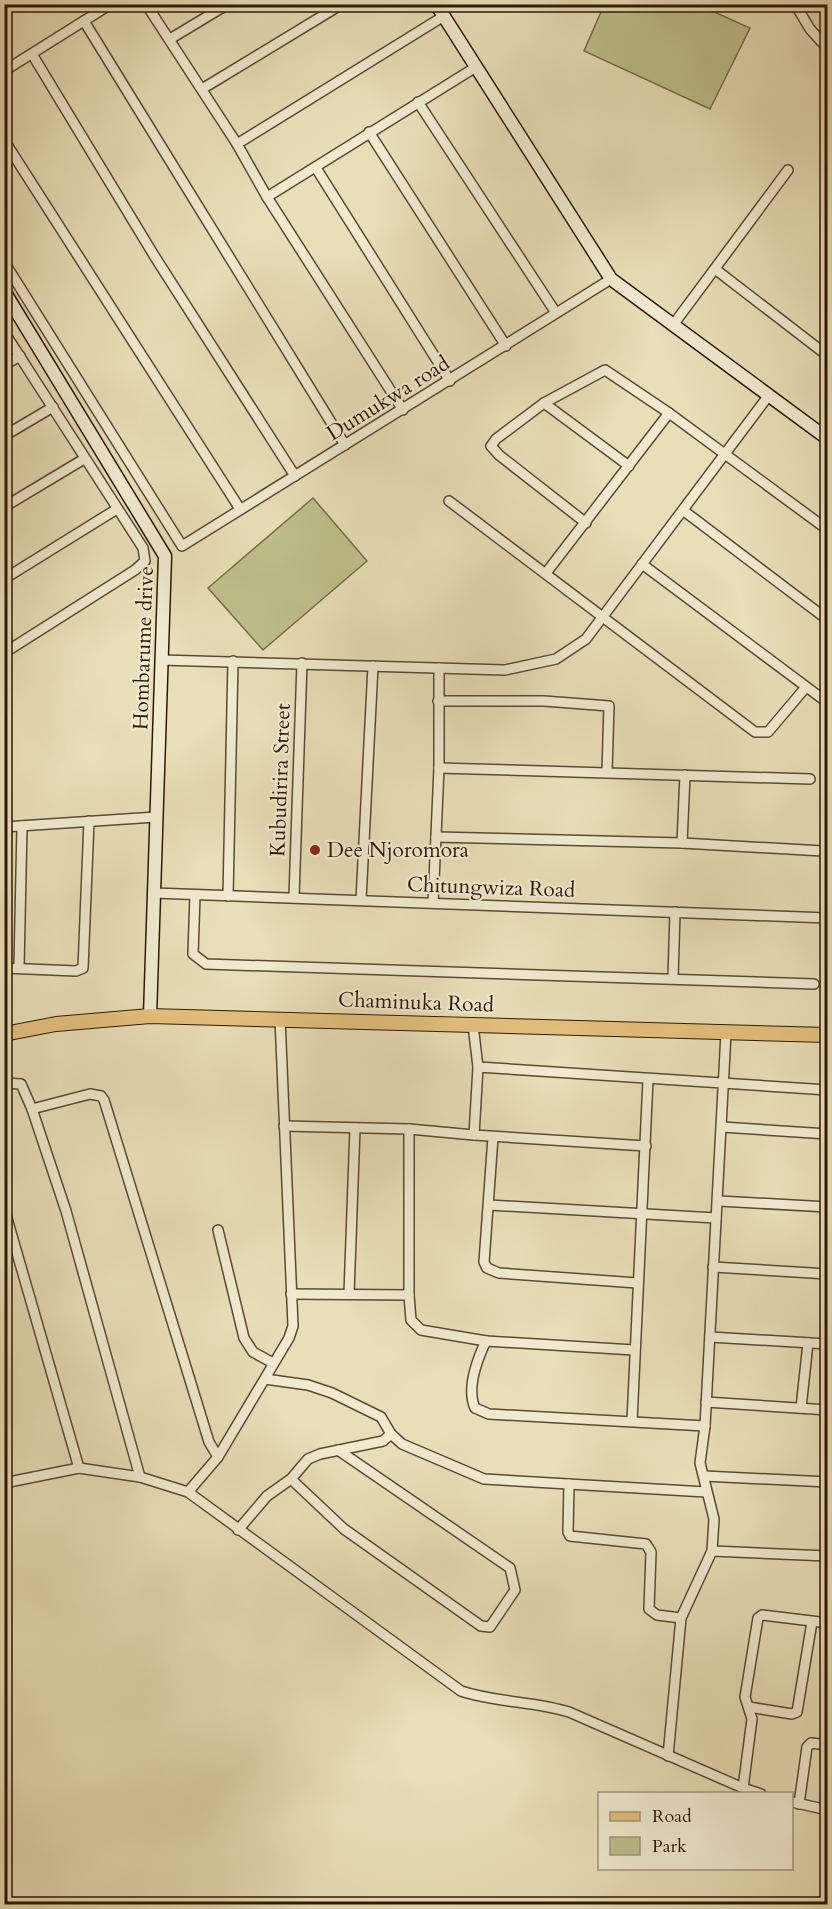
<svg xmlns="http://www.w3.org/2000/svg" width="832" height="1909" viewBox="0 0 832 1909" font-family="Cardo,serif">
<style>
.green{fill:#bdbf8a;stroke:#766c48;stroke-width:1.5}
.lines{fill:none;stroke-linecap:round;stroke-linejoin:round}
.street-casing{stroke:#5c4a32;stroke-width:12}
.secondary-casing{stroke:#2e1805;stroke-width:15}
.primary-casing{stroke:#2e1805;stroke-width:16}
.street{stroke:#f0ead0;stroke-width:9}
.secondary{stroke:#f0ead0;stroke-width:12}
.primary{stroke:#e4bf7c;stroke-width:14}
.poi-dot{fill:#8f2418;stroke:#f0ead0;stroke-width:2}
.labels{text-anchor:middle;stroke-width:4.5;stroke-linejoin:round;paint-order:stroke}
.street-label{font-size:21px;fill:#2e1805;stroke:#f0ead0}
.poi-label{font-size:21px;fill:#2e1805;stroke:#f0ead0;text-anchor:start}
</style>
<rect width="100%" height="100%" fill="#e8deb7"/>
<filter id="stains"><feTurbulence type="fractalNoise" baseFrequency=".00333" numOctaves="4"/><feColorMatrix values="0 0 0 0 .2 0 0 0 0 .09 0 0 0 0 .02 0 0 0 .5 -.17"/></filter>
<radialGradient id="worn" r=".72"><stop offset=".6" stop-color="#630" stop-opacity="0"/><stop offset="1" stop-color="#630" stop-opacity=".3"/></radialGradient>
<g class="green">
<path d="M604,5H699L750,28L710,109L584,51Z"/>
<path d="M313,498L367,561L263,650L208,588Z"/>
</g>
<g class="lines">
<g class="street-casing">
<g id="street">
<path d="M146,4L237,144L267,197L403,410"/>
<path d="M795,4L810,29L828,49"/>
<path d="M84,21L345,445"/>
<path d="M170,39L228,4"/>
<path d="M32,54L155,257L295,476"/>
<path d="M4,71L111,4"/>
<path d="M202,89L342,4"/>
<path d="M418,102L556,313"/>
<path d="M369,132L506,346"/>
<path d="M4,140L240,509"/>
<path d="M237,144L444,16"/>
<path d="M316,168L450,381"/>
<path d="M267,197L476,67"/>
<path d="M4,262L182,546L611,279"/>
<path d="M715,269L828,356"/>
<path d="M673,325L788,170"/>
<path d="M4,332L143,548L145,561L135,570L4,653"/>
<path d="M4,365L20,356"/>
<path d="M544,403L629,466"/>
<path d="M4,436L53,407"/>
<path d="M449,501L755,732H768L806,687"/>
<path d="M4,507L84,459"/>
<path d="M684,511L828,620"/>
<path d="M586,523L499,455L491,446L496,439L544,403L605,370L669,413L828,530"/>
<path d="M642,564L828,703"/>
<path d="M546,573L669,413"/>
<path d="M4,579L117,509"/>
<path d="M161,660L505,670L556,659L586,639L769,395"/>
<path d="M438,701H544L609,706L607,772"/>
<path d="M439,768L810,779"/>
<path d="M4,827L156,817"/>
<path d="M436,837L682,843L823,851"/>
<path d="M682,843L685,775"/>
<path d="M154,893L828,918"/>
<path d="M195,895L193,954L206,964L814,984"/>
<path d="M228,896L233,661"/>
<path d="M294,897L302,663"/>
<path d="M361,900L373,666"/>
<path d="M433,903L439,768V668"/>
<path d="M19,967L22,826"/>
<path d="M4,968L76,971L83,968L89,821"/>
<path d="M673,978L675,912"/>
<path d="M280,1018L293,1326L289,1338L218,1457L188,1492L461,1691C497,1703 534,1701 569,1712L743,1788L761,1794"/>
<path d="M473,1025L478,1067"/>
<path d="M4,1083L21,1084L32,1109L66,1211L140,1477L188,1492"/>
<path d="M32,1109L90,1094L101,1096L104,1100L209,1442L218,1457"/>
<path d="M284,1126L409,1129L474,1135"/>
<path d="M722,1127L828,1134"/>
<path d="M409,1129V1295L411,1320L421,1330L486,1341"/>
<path d="M493,1137L484,1262L487,1268L499,1273L637,1283"/>
<path d="M646,1146L474,1135L478,1067L828,1090"/>
<path d="M719,1201L828,1207"/>
<path d="M489,1205L716,1218"/>
<path d="M4,1208L79,1468"/>
<path d="M218,1230L244,1338L253,1352L273,1363"/>
<path d="M713,1267L828,1274"/>
<path d="M291,1294L409,1295"/>
<path d="M349,1294L355,1128"/>
<path d="M710,1337L828,1344"/>
<path d="M634,1350L486,1341C477,1360 466,1388 475,1408L489,1414L705,1426"/>
<path d="M706,1402L828,1410"/>
<path d="M801,1408L808,1343"/>
<path d="M632,1421L648,1080"/>
<path d="M391,1434L402,1444L484,1479L706,1492"/>
<path d="M704,1476L828,1482"/>
<path d="M291,1479L344,1529L481,1626L490,1627L515,1590L510,1568L338,1450"/>
<path d="M4,1483L79,1468L140,1477"/>
<path d="M569,1484L568,1532L570,1536L646,1544L651,1552L649,1609L657,1615L681,1618"/>
<path d="M238,1530L267,1496L291,1479L308,1459L320,1454L383,1441L391,1434L381,1417L332,1393L308,1385L265,1379"/>
<path d="M712,1551L828,1556"/>
<path d="M749,1707L792,1714L797,1712L812,1622"/>
<path d="M668,1756L681,1618L712,1551L714,1519L700,1463L705,1426L726,1033"/>
<path d="M743,1788L752,1719L745,1697L758,1618L762,1615L828,1623"/>
<path d="M792,1802L828,1810"/>
<path d="M799,1804L807,1747L811,1743L828,1745"/>
</g>
</g>
<g class="secondary-casing">
<g id="secondary">
<path d="M436,4L611,279L828,439"/>
<path d="M4,291L165,556L150,1016"/>
</g>
</g>
<g class="primary-casing">
<path id="primary" d="M4,1034L56,1024L150,1016L828,1035"/>
</g>
<use href="#street" class="street"/>
<use href="#secondary" class="secondary"/>
<use href="#primary" class="primary"/>
</g>
<circle class="poi-dot" cx="315" cy="850" r="6"/>
<g class="labels">
<g class="street-label">
<text transform="translate(388 398) rotate(-32)" y="7">Dumukwa road</text>
<text transform="translate(143 648) rotate(-88)" y="7">Hombarume drive</text>
<text transform="translate(280 780) rotate(-88)" y="7">Kubudirira Street</text>
<text transform="translate(491 887) rotate(2)" y="7">Chitungwiza Road</text>
<text transform="translate(416 1002) rotate(2)" y="7">Chaminuka Road</text>
</g>
<g class="poi-label">
<text x="327" y="857">Dee Njoromora</text>
</g>
</g>
<rect width="832" height="1909" fill="none" stroke="#e8deb7" stroke-width="24"/>
<rect x="6" y="6" width="820" height="1897" fill="none" stroke="#2e1805" stroke-width="3"/>
<rect x="12" y="12" width="808" height="1885" fill="none" stroke="#2e1805" stroke-width="1.5"/>
<rect x="598" y="1792" width="195" height="78" fill="#f0ead0" stroke="#a2967f" stroke-width="1.5"/>
<rect x="610" y="1812" width="30" height="9" fill="#e4bf7c" stroke="#a2967f" stroke-width="1.5"/>
<text x="652" y="1822" font-size="18" fill="#2e1805">Road</text>
<rect x="610" y="1837" width="30" height="18" fill="#bdbf8a" stroke="#a2967f" stroke-width="1.5"/>
<text x="652" y="1852" font-size="18" fill="#2e1805">Park</text>
<rect width="100%" height="100%" filter="url(#stains)"/>
<rect width="100%" height="100%" fill="url(#worn)"/>
</svg>
